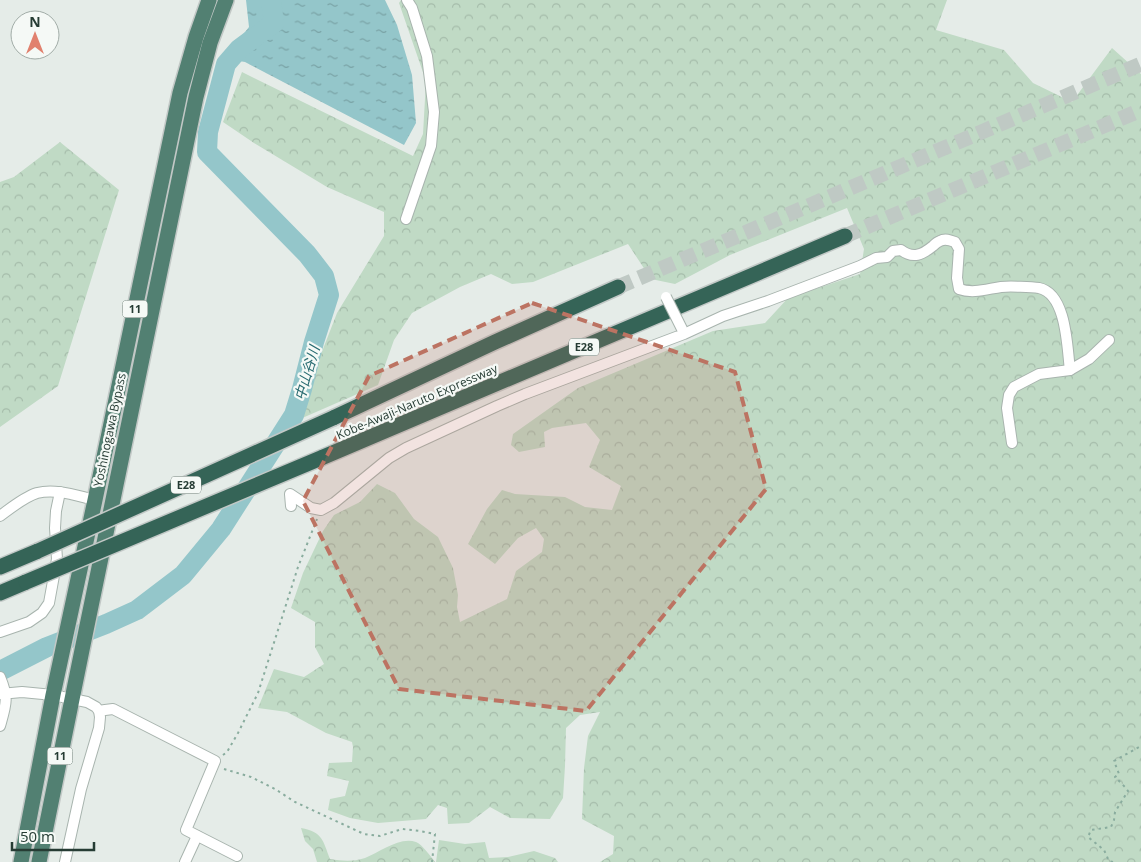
<svg xmlns="http://www.w3.org/2000/svg" width="1141" height="862" viewBox="0 0 1141 862" font-family="'Open Sans','Noto Sans JP',sans-serif">
<style>
.forest{fill:url(#forest-crowns)}
.water{fill:url(#water-ripples)}
.lines{fill:none;stroke-linecap:round;stroke-linejoin:round}
.river{stroke:#94c6ca;stroke-width:20}
.motorway-tunnel{stroke:#bfc9c4;stroke-width:15;stroke-dasharray:15 8;stroke-linecap:butt}
.minor-casing{stroke:#a8b4ae;stroke-width:12}
.trunk-casing{stroke:#c2c8c6;stroke-width:18}
.motorway-casing{stroke:#c2c8c6;stroke-width:18}
.path{stroke:#89ac9e;stroke-width:2;stroke-dasharray:2.5 4;stroke-linecap:butt}
.minor{stroke:#fff;stroke-width:10}
.trunk{stroke:#528072;stroke-width:15}
.motorway{stroke:#356457;stroke-width:15}
.minor-bridge-casing{stroke:#a8b4ae;stroke-width:12;stroke-linecap:butt}
.motorway-bridge-casing{stroke:#c2c8c6;stroke-width:18;stroke-linecap:butt}
.minor-bridge{stroke:#fff;stroke-width:10}
.motorway-bridge{stroke:#356457;stroke-width:15}
.marked{fill:#bc7362;fill-opacity:0.2;stroke:#bc7362;stroke-width:4;stroke-dasharray:10 6;stroke-linejoin:round}
.labels{text-anchor:middle;stroke-width:4.5;stroke-linejoin:round;paint-order:stroke}
.shield{fill:#f5f9f6;stroke:#64756e;stroke-width:1}
.shield-label{font-size:11px;font-weight:bold;fill:#263c34}
.street-label{font-size:12px;fill:#263c34;stroke:#f5f9f6}
.water-label{font-size:14px;font-style:italic;fill:#276a70;stroke:#f5f9f6}
</style>
<defs>
<pattern id="forest-crowns" width="20" height="18" patternUnits="userSpaceOnUse" patternTransform="scale(1.25)"><rect width="20" height="18" fill="#c0dac5"/><path d="M2 6a3 3 0 1 1 6 0M12 15a3 3 0 1 1 6 0" fill="none" stroke="#a5bcaa"/></pattern>
<pattern id="water-ripples" width="26" height="14" patternUnits="userSpaceOnUse" patternTransform="scale(1.25)"><rect width="26" height="14" fill="#94c6ca"/><path d="M2 4q2-2 4 0t4 0M15 11q2-2 4 0t4 0" fill="none" stroke="#79a2a5"/></pattern>
</defs>
<rect width="100%" height="100%" fill="#e5ece8"/>
<g class="forest">
<path d="M401,0H947L936,30L1004,50L1033,83L1072,102L1112,48L1141,74V862H600L613,854L614,836L582,819L584,768L588,736L600,712L580,715L566,728L565,766L563,798L550,819L510,818L490,807L469,823L448,824L447,808L438,805L426,819L378,823L350,818L328,810L330,799L345,796L349,781L327,776L329,763L352,762L353,747L352,742L326,733L287,712L258,708L274,669L304,677L324,664L315,647V622L291,608L303,573L323,531L334,515L360,502L377,484L395,493L414,519L438,537L453,568L458,595L457,607L460,622L507,599L516,571L542,552L544,539L536,528L518,538L495,564L468,544L487,509L502,490L515,494L565,497L585,507L612,510L621,486L589,467L600,440L586,423L552,428L544,432L545,447L519,452L511,445L513,434L578,388L713,331L765,323L788,298L860,274L864,249L847,208L730,255L675,284L651,279L628,244L533,282L512,284L491,274L460,287L412,313L394,340L378,385L300,419L306,404L316,367L337,313L384,236V212L327,187L254,143L223,122L242,72L413,156L423,134L426,81L399,3Z"/>
<path d="M60,142L119,190L58,386L0,427V182L14,177Z"/>
<path d="M301,828C323,832 323,841 330,859C343,861 352,862 365,858C380,852 400,836 416,842C422,844 431,857 435,862H317L313,849L305,841Z"/>
<path d="M439,840L465,844L485,842L489,858L508,857L534,851L555,858L558,862H436Z"/>
</g>
<path class="water" d="M246,0H385L397,25L412,75L416,123L404,145L245,62L233,60L227,49L234,46L249,27Z"/>
<g class="lines">
<path class="river" d="M0,671L47,647L106,624L137,610L183,575L221,529L294,415L302,389L314,342L329,295L324,276L307,254L207,152L208,132L226,64L239,49L274,23L271,0"/>
<g class="motorway-tunnel">
<path d="M845,236L1141,110"/>
<path d="M618,287L1141,64"/>
</g>
<g class="minor-casing">
<g id="minor">
<path d="M406,219L431,146L434,112L427,56L412,8L407,0"/>
<path d="M1012,443L1007,408L1009,395L1014,387L1039,374L1070,370L1089,359L1109,340"/>
<path d="M291,506L290,494L311,508L321,510L334,503L389,458L406,448L497,406L525,394L684,334L723,316L768,301L860,266L876,258L887,257L893,251L901,250C913,259 922,255 933,246C935,244 937,242 940,241C945,238 950,240 955,242L959,249L957,278L959,289C973,294 987,289 1001,287C1009,286 1032,287 1039,288C1067,294 1067,348 1070,370"/>
<path d="M0,516C11,508 24,497 37,493C56,488 77,496 95,500"/>
<path d="M0,632L29,622L42,613L49,603L57,559L55,528L56,511L60,492"/>
<path d="M0,677C9,698 6,705 0,726"/>
<path d="M0,694L22,692L53,695L87,702L96,707L99,711L100,717L99,728L81,789L65,862"/>
<path d="M99,711L105,710L113,709L215,761L186,830L237,856"/>
<path d="M185,862L197,836"/>
</g>
</g>
<g class="trunk-casing">
<g id="trunk">
<path d="M21,862L53,695L95,500L180,93L196,37L209,0"/>
<path d="M39,862L82,650L196,97L210,43L226,0"/>
</g>
</g>
<g class="motorway-casing">
<g id="motorway">
<path d="M333,418L495,342L618,287"/>
<path d="M321,458L845,236"/>
<path d="M0,567L38,551"/>
<path d="M0,593L26,582"/>
</g>
</g>
<g class="path">
<path d="M223,755L227,752L238,733L258,693L298,567L317,519"/>
<path d="M224,769L251,777L275,789L295,802L364,834L380,836L402,829L420,831L435,834L432,862"/>
<path d="M1113,862L1109,861L1104,850L1088,837L1091,830L1111,827L1114,820L1115,812L1128,791L1125,787L1115,777L1119,774L1114,761L1141,746"/>
</g>
<use href="#minor" class="minor"/>
<use href="#trunk" class="trunk"/>
<use href="#motorway" class="motorway"/>
<g class="minor-bridge-casing">
<path id="minor-bridge" d="M666,297L682,329"/>
</g>
<g class="motorway-bridge-casing">
<g id="motorway-bridge">
<path d="M38,551L333,418"/>
<path d="M26,582L321,458"/>
</g>
</g>
<use href="#minor-bridge" class="minor-bridge"/>
<use href="#motorway-bridge" class="motorway-bridge"/>
</g>
<path class="marked" d="M532,303L735,372L766,489L586,711L399,689L303,501L369,376Z"/>
<g class="labels">
<g class="shield">
<rect x="122.5" y="300.5" width="25" height="17" rx="4"/>
<rect x="569" y="338.5" width="30" height="17" rx="4"/>
<rect x="171" y="476.5" width="30" height="17" rx="4"/>
<rect x="47.5" y="747.5" width="25" height="17" rx="4"/>
</g>
<g class="shield-label">
<text x="135" y="313">11</text>
<text x="584" y="351">E28</text>
<text x="186" y="489">E28</text>
<text x="60" y="760">11</text>
</g>
<g class="street-label">
<text transform="translate(417 402) rotate(-23)" y="4">Kobe-Awaji-Naruto Expressway</text>
<text transform="translate(110 430) rotate(-78)" y="4">Yoshinogawa Bypass</text>
</g>
<g class="water-label">
<text transform="translate(307 373) rotate(-74)" y="5">中山谷川</text>
</g>
</g>
<g transform="translate(35 35)"><circle r="24" fill="#f5f9f6" stroke="#a2ada8"/>
<path d="M0-4L9 19L0 12L-9 19Z" fill="#e1816e"/>
<text y="-8" font-size="14" font-weight="bold" text-anchor="middle" fill="#263c34">N</text>
</g>
<path d="M12 842v8h82v-8" fill="none" stroke="#263c34" stroke-width="2.5"/>
<text x="20" y="842" font-size="15" fill="#263c34" stroke="#f5f9f6" stroke-width="4" paint-order="stroke">50 m</text>
</svg>
